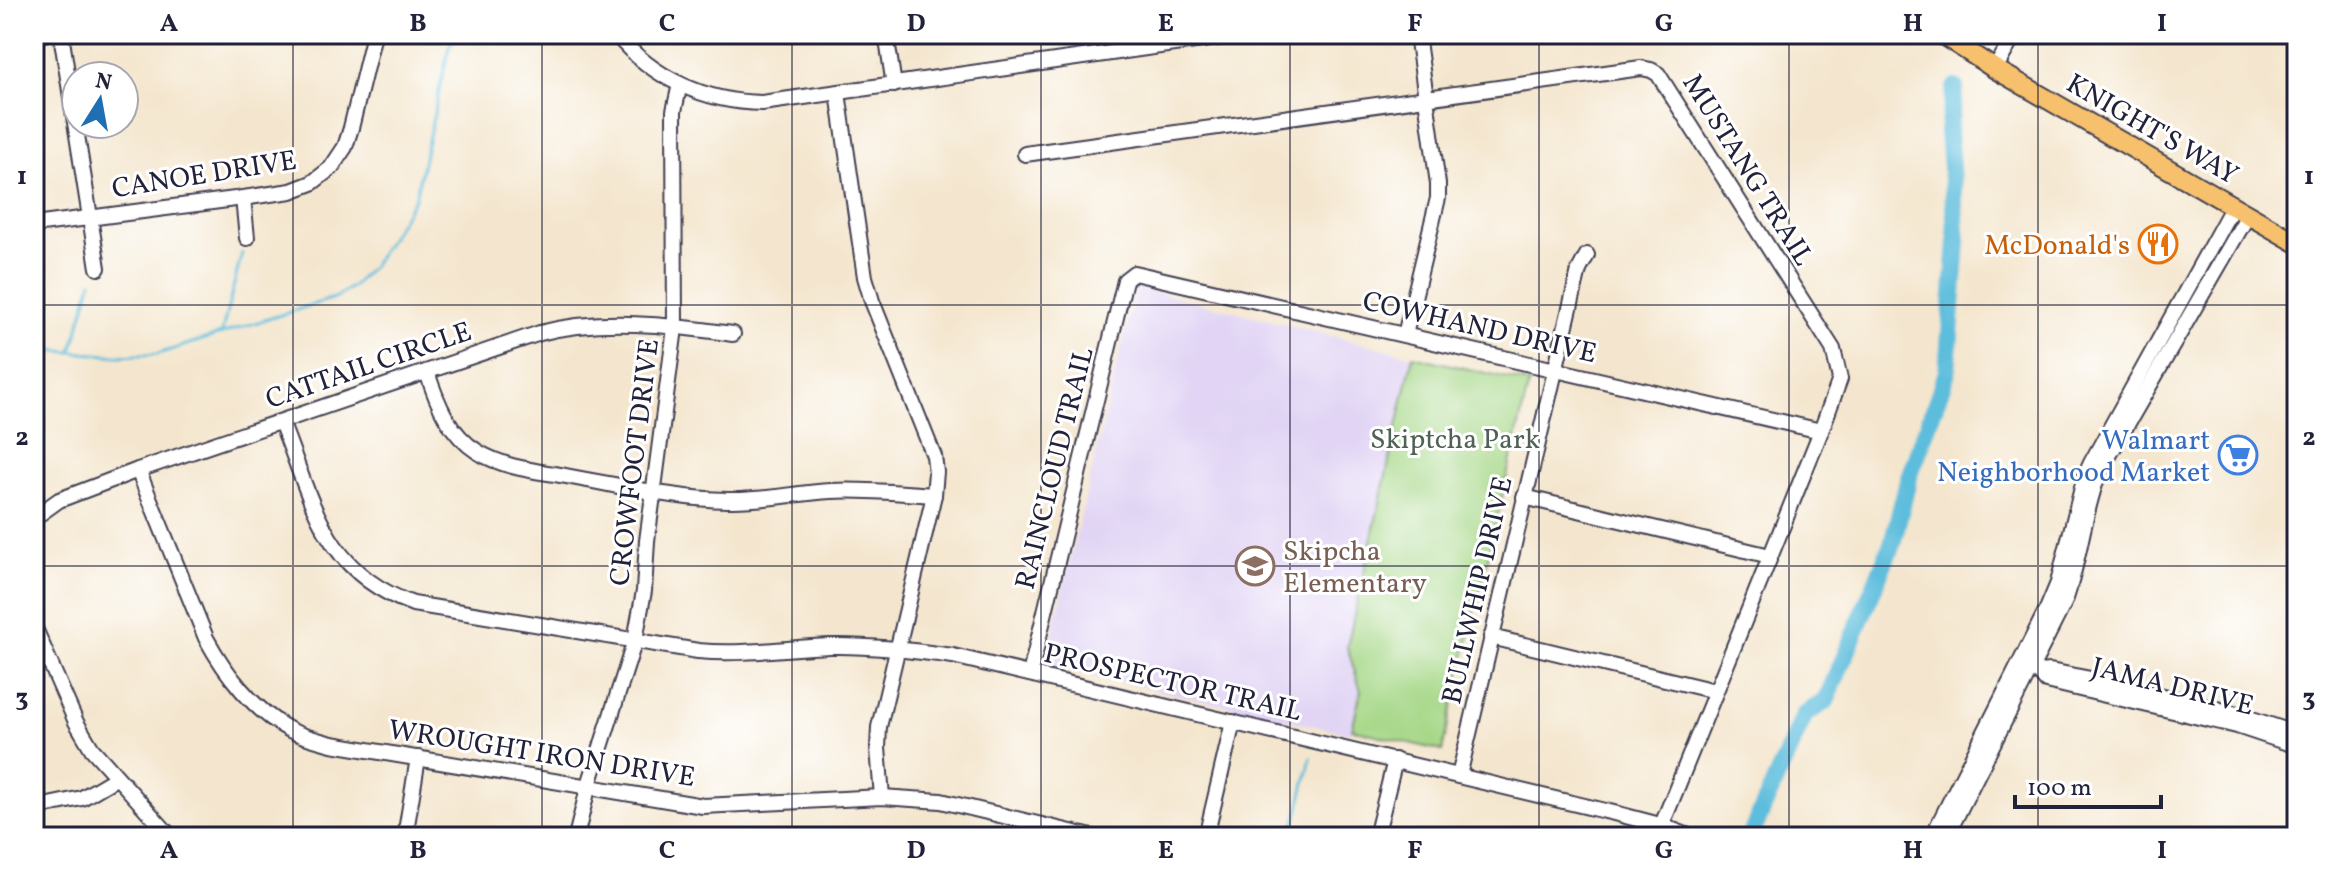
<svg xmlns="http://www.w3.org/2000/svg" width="2331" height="871" viewBox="0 0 2331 871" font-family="Vollkorn,serif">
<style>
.built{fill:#e1d4f4}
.green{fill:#a5d786;stroke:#647c60;stroke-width:2}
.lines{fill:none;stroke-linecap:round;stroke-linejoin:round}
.stream{stroke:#5dbddc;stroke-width:3}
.river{stroke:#5dbddc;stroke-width:18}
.minor-casing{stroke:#423f51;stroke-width:18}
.major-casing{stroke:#423f51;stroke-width:22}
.minor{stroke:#fff;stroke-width:14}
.major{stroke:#f7c06c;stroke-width:18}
.grid{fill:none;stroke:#22223b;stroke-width:2;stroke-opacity:0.55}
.labels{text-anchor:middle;stroke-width:6;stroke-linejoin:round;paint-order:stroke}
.street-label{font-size:28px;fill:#22223b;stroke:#fff}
.food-label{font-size:28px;fill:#c56008;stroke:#fff;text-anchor:end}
.park-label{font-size:28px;fill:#506155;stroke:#fff}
.shop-label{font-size:28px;fill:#366cbe;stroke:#fff;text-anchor:end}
.education-label{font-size:28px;fill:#785e54;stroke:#fff;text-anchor:start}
.neatline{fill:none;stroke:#22223b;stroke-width:3}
.grid-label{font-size:26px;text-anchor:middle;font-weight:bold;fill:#22223b}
</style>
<rect width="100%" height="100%" fill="#fff"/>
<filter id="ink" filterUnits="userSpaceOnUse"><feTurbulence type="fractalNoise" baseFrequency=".0125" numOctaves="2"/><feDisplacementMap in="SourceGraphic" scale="16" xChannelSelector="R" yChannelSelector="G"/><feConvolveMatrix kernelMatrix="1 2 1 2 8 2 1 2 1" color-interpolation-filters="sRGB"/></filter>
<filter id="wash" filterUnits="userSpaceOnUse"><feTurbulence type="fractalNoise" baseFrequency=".006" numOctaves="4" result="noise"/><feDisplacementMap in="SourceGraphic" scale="32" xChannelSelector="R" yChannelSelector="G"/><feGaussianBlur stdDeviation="1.8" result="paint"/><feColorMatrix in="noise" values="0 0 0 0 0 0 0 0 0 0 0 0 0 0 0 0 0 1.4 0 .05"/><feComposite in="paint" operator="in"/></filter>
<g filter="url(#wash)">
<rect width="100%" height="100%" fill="#f4e6ce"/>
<path class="built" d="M1136,287L1413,356L1347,647L1361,691L1351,734L1045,665Z"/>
<path class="green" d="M1413,356L1529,383L1442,751L1352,729L1361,691L1347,647Z"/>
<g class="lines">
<g class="stream">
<path d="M221,335L242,253"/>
<path d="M34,349L119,356L158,354L337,297L354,285L373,265L415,198L449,47L456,34"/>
<path d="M72,351L92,281"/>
<path d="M1292,837L1311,758"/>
</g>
<path class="river" d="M1750,837L1805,714L1826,701L1892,544L1909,477L1947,372L1957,242L1948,131L1955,88"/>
</g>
</g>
<g filter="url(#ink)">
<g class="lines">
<g class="minor-casing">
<g id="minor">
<path d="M61,34L98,268"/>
<path d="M616,34C652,78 705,102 762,103L1244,34"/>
<path d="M886,34L894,85"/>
<path d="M34,36L44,34"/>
<path d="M1995,69L2015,34"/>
<path d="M838,93L865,277L872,301L934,456L936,472L934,495L879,727L878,748L882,797"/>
<path d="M1025,154L1641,68L1651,70L1658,74L1833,349L1840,379L1821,431L1657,837"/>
<path d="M243,198L247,238"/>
<path d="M34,225L243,198L291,191L312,183L331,168L345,147L351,128L374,34"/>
<path d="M1405,335L1438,198V184L1417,34"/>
<path d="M427,372C437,403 449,434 478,452C506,469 540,471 571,477C622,486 676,499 728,500C762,501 796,493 831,491C865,489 900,493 934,495"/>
<path d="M281,422C313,501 323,572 413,604L698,651C742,655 785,648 829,646C871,645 912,650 953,656L1618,814L1660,825L1691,837"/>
<path d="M138,470L206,638C225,673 254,711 290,730C303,737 318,740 332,744L703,806L882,797L941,801L1092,837"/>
<path d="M1524,497L1770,556"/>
<path d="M34,518L59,500L138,470L540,333C601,317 670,325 733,334"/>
<path d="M34,626L76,722L92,749L171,837"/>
<path d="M1491,637L1715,691"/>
<path d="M2024,665L2039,672L2046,681L2237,726L2297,746"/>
<path d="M2039,672L2050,671L2106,682L2237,714L2297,734"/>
<path d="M1030,674L1125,280L1134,273L1821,431"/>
<path d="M1459,776L1579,270L1587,255"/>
<path d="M34,808L82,798L116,778"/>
<path d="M405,837L418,758"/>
<path d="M576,837L588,788L635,640L644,591L647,541L675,328L674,111L680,84"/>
<path d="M1206,837L1233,722"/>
<path d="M1376,837L1395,760"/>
<path d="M1932,837L2048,607L2058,583L2085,476L2091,463L2233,206"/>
<path d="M1946,837L2065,601C2080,559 2083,514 2099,473L2248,215"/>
</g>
</g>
<g class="major-casing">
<path id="major" d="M1941,34L1995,69L2297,243"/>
</g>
<use href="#minor" class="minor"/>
<use href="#major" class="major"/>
</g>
</g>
<path class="grid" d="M293,34V837M542,34V837M792,34V837M1041,34V837M1290,34V837M1539,34V837M1789,34V837M2038,34V837M34,305H2297M34,566H2297"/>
<defs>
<g id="restaurant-ring" transform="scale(2)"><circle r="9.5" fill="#fff" stroke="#e8710a" stroke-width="1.5"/><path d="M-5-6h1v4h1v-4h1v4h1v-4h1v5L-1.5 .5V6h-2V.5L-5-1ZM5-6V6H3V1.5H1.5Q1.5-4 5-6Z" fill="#e8710a"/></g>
<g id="supermarket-ring" transform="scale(2)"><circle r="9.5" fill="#fff" stroke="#3f7fe0" stroke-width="1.5"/><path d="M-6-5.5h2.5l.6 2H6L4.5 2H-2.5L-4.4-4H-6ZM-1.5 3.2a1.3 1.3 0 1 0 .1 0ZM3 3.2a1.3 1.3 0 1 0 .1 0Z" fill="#3f7fe0"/></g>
<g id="school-ring" transform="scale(2)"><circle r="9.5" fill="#fff" stroke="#8d6e63" stroke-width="1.5"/><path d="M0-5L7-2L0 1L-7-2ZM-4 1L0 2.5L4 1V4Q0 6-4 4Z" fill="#8d6e63"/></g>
</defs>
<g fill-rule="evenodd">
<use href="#restaurant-ring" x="2158" y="244"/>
<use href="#supermarket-ring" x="2238" y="455"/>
<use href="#school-ring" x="1255" y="566"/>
</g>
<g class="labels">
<g class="street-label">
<text transform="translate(2153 128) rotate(30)" y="10">KNIGHT'S WAY</text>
<text transform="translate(1749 169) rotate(58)" y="10">MUSTANG TRAIL</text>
<text transform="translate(204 173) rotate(-9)" y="10">CANOE DRIVE</text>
<text transform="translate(1480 326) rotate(13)" y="10">COWHAND DRIVE</text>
<text transform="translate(368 364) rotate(-19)" y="10">CATTAIL CIRCLE</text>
<text transform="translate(633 462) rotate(-83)" y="10">CROWFOOT DRIVE</text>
<text transform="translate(1053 468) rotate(-76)" y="10">RAINCLOUD TRAIL</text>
<text transform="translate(1476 590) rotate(-77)" y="10">BULLWHIP DRIVE</text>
<text transform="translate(1173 681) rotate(13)" y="10">PROSPECTOR TRAIL</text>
<text transform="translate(2173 685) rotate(14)" y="10">JAMA DRIVE</text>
<text transform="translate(542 752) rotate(9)" y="10">WROUGHT IRON DRIVE</text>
</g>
<g class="food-label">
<text x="2130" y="254">McDonald's</text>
</g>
<g class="park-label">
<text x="1455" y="448">Skiptcha Park</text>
</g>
<g class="shop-label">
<text x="2210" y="449">Walmart<tspan x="2210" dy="32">Neighborhood Market</tspan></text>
</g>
<g class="education-label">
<text x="1283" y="560">Skipcha<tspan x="1283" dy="32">Elementary</tspan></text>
</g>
</g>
<rect width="2331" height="871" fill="none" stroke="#fff" stroke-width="88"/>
<g transform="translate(100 100) rotate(11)"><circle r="38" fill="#ffffff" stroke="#a7a7b1" stroke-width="2"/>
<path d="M0-6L14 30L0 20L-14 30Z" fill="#1f6fb2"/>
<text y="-12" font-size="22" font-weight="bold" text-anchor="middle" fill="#22223b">N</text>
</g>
<path d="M2015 795v12h146v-12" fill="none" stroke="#22223b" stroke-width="4"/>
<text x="2027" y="795" font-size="24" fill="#22223b" stroke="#ffffff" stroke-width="6" paint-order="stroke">100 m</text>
<rect x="44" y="44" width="2243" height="783" class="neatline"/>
<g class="grid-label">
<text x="169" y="31">A</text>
<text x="418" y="31">B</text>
<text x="667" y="31">C</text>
<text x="916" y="31">D</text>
<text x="1166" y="31">E</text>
<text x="1415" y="31">F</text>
<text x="1664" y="31">G</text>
<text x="1913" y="31">H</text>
<text x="2162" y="31">I</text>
<text x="22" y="184">1</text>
<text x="2309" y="184">1</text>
<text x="22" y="445">2</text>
<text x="2309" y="445">2</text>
<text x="22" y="706">3</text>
<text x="2309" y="706">3</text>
<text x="169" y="858">A</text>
<text x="418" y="858">B</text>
<text x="667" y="858">C</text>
<text x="916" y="858">D</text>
<text x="1166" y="858">E</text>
<text x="1415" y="858">F</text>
<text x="1664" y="858">G</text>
<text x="1913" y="858">H</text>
<text x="2162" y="858">I</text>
</g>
</svg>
